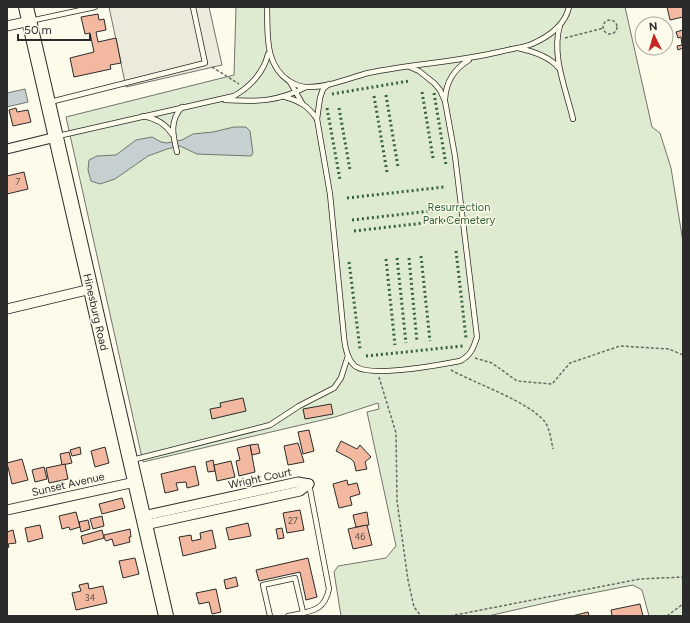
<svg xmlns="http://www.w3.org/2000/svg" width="690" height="623" viewBox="0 0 690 623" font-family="Figtree,sans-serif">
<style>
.green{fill:#deebd1;stroke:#74746e}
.parking{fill:#eceadb;stroke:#74746e}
.water{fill:#c7d0d0;stroke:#74746e}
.building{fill:#f2b8a0;stroke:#2b2b2b}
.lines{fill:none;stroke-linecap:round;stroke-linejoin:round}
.service-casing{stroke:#2b2b2b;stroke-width:6}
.minor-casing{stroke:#2b2b2b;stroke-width:11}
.primary-casing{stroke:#2b2b2b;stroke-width:16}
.path{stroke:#6a6964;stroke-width:1.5;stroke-dasharray:3 2;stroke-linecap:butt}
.service{stroke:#fdfbea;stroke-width:4.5}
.minor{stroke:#fdfbea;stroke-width:9}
.primary{stroke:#fdfbea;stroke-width:14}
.hedge{stroke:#34623c;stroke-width:3;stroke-dasharray:2 3;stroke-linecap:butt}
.labels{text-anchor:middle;stroke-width:3;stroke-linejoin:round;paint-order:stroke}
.number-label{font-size:9px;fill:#5d4e48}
.park-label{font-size:11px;fill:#34623c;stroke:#fdfbea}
.street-label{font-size:11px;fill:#2b2b2b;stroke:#fdfbea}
</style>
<rect width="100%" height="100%" fill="#fdfbea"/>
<path class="green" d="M236,7H625L652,127L660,133L671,168L683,242V616H649L642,590L633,585L572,597L488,616H341L334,572L338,566L386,558L396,546L367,412L379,409L378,403L335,417L143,462L66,117L234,75Z"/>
<path class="parking" d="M109,7H209L222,65L126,87Z"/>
<g class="water">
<path d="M25,89L28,102L7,107V93Z"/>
<path d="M234,127H246L250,131L253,153L251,156L197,154L180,146L167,149L148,156L115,179L100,184L91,181L88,170L89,160L97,156L116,155L136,140L152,137L161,142L167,143L182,140L193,134L213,132Z"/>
</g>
<g class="building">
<path d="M667,7H683V17L670,20Z"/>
<path d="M98,14L99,20L104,19L106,30L96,32L98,42L116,38L121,63L110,65L111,69L74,77L70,58L94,52L90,33L85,34L81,17Z"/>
<path d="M683,30V48L678,50L677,46L682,45L681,37L678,38L676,32Z"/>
<path d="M16,108L17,112L28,110L31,122L13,126L9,110Z"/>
<path d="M24,172L28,189L7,194V176Z"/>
<path d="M243,398L246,411L212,419L210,409L221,407L220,403Z"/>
<path d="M331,404L333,414L305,419L303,409Z"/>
<path d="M309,430L314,451L303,454L298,432Z"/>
<path d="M341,441L357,449L360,445L371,457L365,462L367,469L356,471L354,462L351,459L336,451Z"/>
<path d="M298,443L304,462L288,465L284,446Z"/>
<path d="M258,444L260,453L252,455L250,445Z"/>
<path d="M250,445L255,472L239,476L236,461L240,460L237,448Z"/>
<path d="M80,447L81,454L72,456L70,450Z"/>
<path d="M105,447L109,463L95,467L91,451Z"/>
<path d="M69,452L72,463L62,465L60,454Z"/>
<path d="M22,459L28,480L12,484L7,463Z"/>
<path d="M213,460L215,471L208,472L206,462Z"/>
<path d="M231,461L235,477L217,481L214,465Z"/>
<path d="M65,464L68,479L49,483L46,468Z"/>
<path d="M195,466L199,485L187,488L186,482L176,483L178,490L165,493L161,474Z"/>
<path d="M44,467L47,479L35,482L32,470Z"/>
<path d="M347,480L348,485L357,483L360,494L350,497L352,505L339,508L333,484Z"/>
<path d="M122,498L125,508L102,514L99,504Z"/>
<path d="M300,510L304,530L287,533L283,513Z"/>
<path d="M76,512L80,527L70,530L69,527L62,529L59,516Z"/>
<path d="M367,512L369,525L356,527L353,515Z"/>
<path d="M102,516L104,526L93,529L90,519Z"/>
<path d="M88,520L90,529L81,532L79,522Z"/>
<path d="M248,523L251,536L229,540L226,528Z"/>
<path d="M40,525L43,538L28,542L25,528Z"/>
<path d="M367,525L372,545L353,549L348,529Z"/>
<path d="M282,528L284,538L278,539L276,529Z"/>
<path d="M130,529L131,537H129L130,542L114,546L112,539L106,541L104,538V535Z"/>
<path d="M13,530L16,543L8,544L9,547L7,548V532Z"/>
<path d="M102,530L104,538L83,544L81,536Z"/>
<path d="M212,530L216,548L183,556L179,537L191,535L192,541L201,539L200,533Z"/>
<path d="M135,558L139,574L123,578L119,561Z"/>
<path d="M308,558L317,597L306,600L300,572L259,581L256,570Z"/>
<path d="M236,577L238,586L226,589L224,580Z"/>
<path d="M88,583L89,589L103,586L107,603L76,610L72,593L81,591L79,585Z"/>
<path d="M216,589L221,612L212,614L209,602L199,604L196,593Z"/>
<path d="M640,604L643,616H612L611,610Z"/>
<path d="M588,612L589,616H572Z"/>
</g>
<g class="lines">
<g class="service-casing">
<g id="service">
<path d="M267,7C268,34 264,64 289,81C294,84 301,87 306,87C327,88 349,78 368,73C412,64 456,62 499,52C510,49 521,48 532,44C548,37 565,25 569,7"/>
<path d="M30,21L95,7"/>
<path d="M560,25C551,56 566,89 573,119"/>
<path d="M518,48C532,51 549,56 559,68"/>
<path d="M290,82L302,103"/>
<path d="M329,84L323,89L320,98L317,119L330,194L344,337C345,348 347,359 355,366C370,378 439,365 460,361C471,355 473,349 477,337L455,156L445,101L440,90L434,83L419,71L410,67"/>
<path d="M285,97C300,101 308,106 317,119"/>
<path d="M445,99C446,82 454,69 469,60"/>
<path d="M225,100C257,102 277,102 306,87"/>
<path d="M50,102L205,63L193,7"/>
<path d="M143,116C155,118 165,123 172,134"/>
<path d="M58,136L234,96C250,87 264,72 268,54"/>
<path d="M177,152C173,136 169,121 182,107"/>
<path d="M132,460L270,425L299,406L334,388L341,378L348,356"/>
<path d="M270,616L263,585L295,578L303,612"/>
<path d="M288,616C309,611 324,613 329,589L309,484"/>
</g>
</g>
<g class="minor-casing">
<g id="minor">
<path d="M7,26L30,21"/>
<path d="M7,149L56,137"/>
<path d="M7,309L91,289"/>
<path d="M7,510L135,482"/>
<path d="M143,516L298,482L309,484"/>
<path d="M145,525L300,491L309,484"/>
</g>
</g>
<g class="primary-casing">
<path id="primary" d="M26,7L166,616"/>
</g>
<g class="path">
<circle cx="610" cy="27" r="7"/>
<path d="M565,38L604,28"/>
<path d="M212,67L239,84"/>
<path d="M475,358L492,363L517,381L552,384L570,363L620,346L669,349L683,355"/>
<path d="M451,370C476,384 528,401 545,422C550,429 551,440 553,449"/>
<path d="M379,377L396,433L397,501L408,580L414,607L421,616"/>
<path d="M450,616L640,579L683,577"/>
<path d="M667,616L683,604"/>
</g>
<use href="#service" class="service"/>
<use href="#minor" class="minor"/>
<use href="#primary" class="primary"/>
<g class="hedge">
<path d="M422,92L433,158"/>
<path d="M434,93L446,165"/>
<path d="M332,94L409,81"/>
<path d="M386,95L398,167"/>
<path d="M374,96L387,172"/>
<path d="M327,108L340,180"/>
<path d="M339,108L350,170"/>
<path d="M347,198L444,187"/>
<path d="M352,220L448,209"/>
<path d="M354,231L450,220"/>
<path d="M456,251L466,338"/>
<path d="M421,256L430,341"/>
<path d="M397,258L406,343"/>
<path d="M409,258L417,342"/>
<path d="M386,259L395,345"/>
<path d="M349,262L360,349"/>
<path d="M366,356L463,346"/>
</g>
</g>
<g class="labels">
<g class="number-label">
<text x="18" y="185">7</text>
<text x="293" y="524">27</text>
<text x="360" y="540">46</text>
<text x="90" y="601">34</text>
</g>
<g class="park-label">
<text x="459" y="211">Resurrection<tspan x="459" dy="13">Park Cemetery</tspan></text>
</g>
<g class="street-label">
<text transform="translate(96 312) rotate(77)" y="4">Hinesburg Road</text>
<text transform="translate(260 478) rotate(-12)" y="4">Wright Court</text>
<text transform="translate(68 484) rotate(-13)" y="4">Sunset Avenue</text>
</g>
</g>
<rect width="690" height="623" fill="none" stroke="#2b2b2b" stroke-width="16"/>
<g transform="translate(654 36) rotate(355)"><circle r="19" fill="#fdfbea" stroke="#a9a89e"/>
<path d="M0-3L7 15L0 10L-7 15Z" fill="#c62828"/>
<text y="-6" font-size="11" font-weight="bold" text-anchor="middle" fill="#2b2b2b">N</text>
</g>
<path d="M18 34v6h72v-6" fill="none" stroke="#2b2b2b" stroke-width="2"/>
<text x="24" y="34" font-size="12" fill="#2b2b2b" stroke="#fdfbea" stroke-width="3" paint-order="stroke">50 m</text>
</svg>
